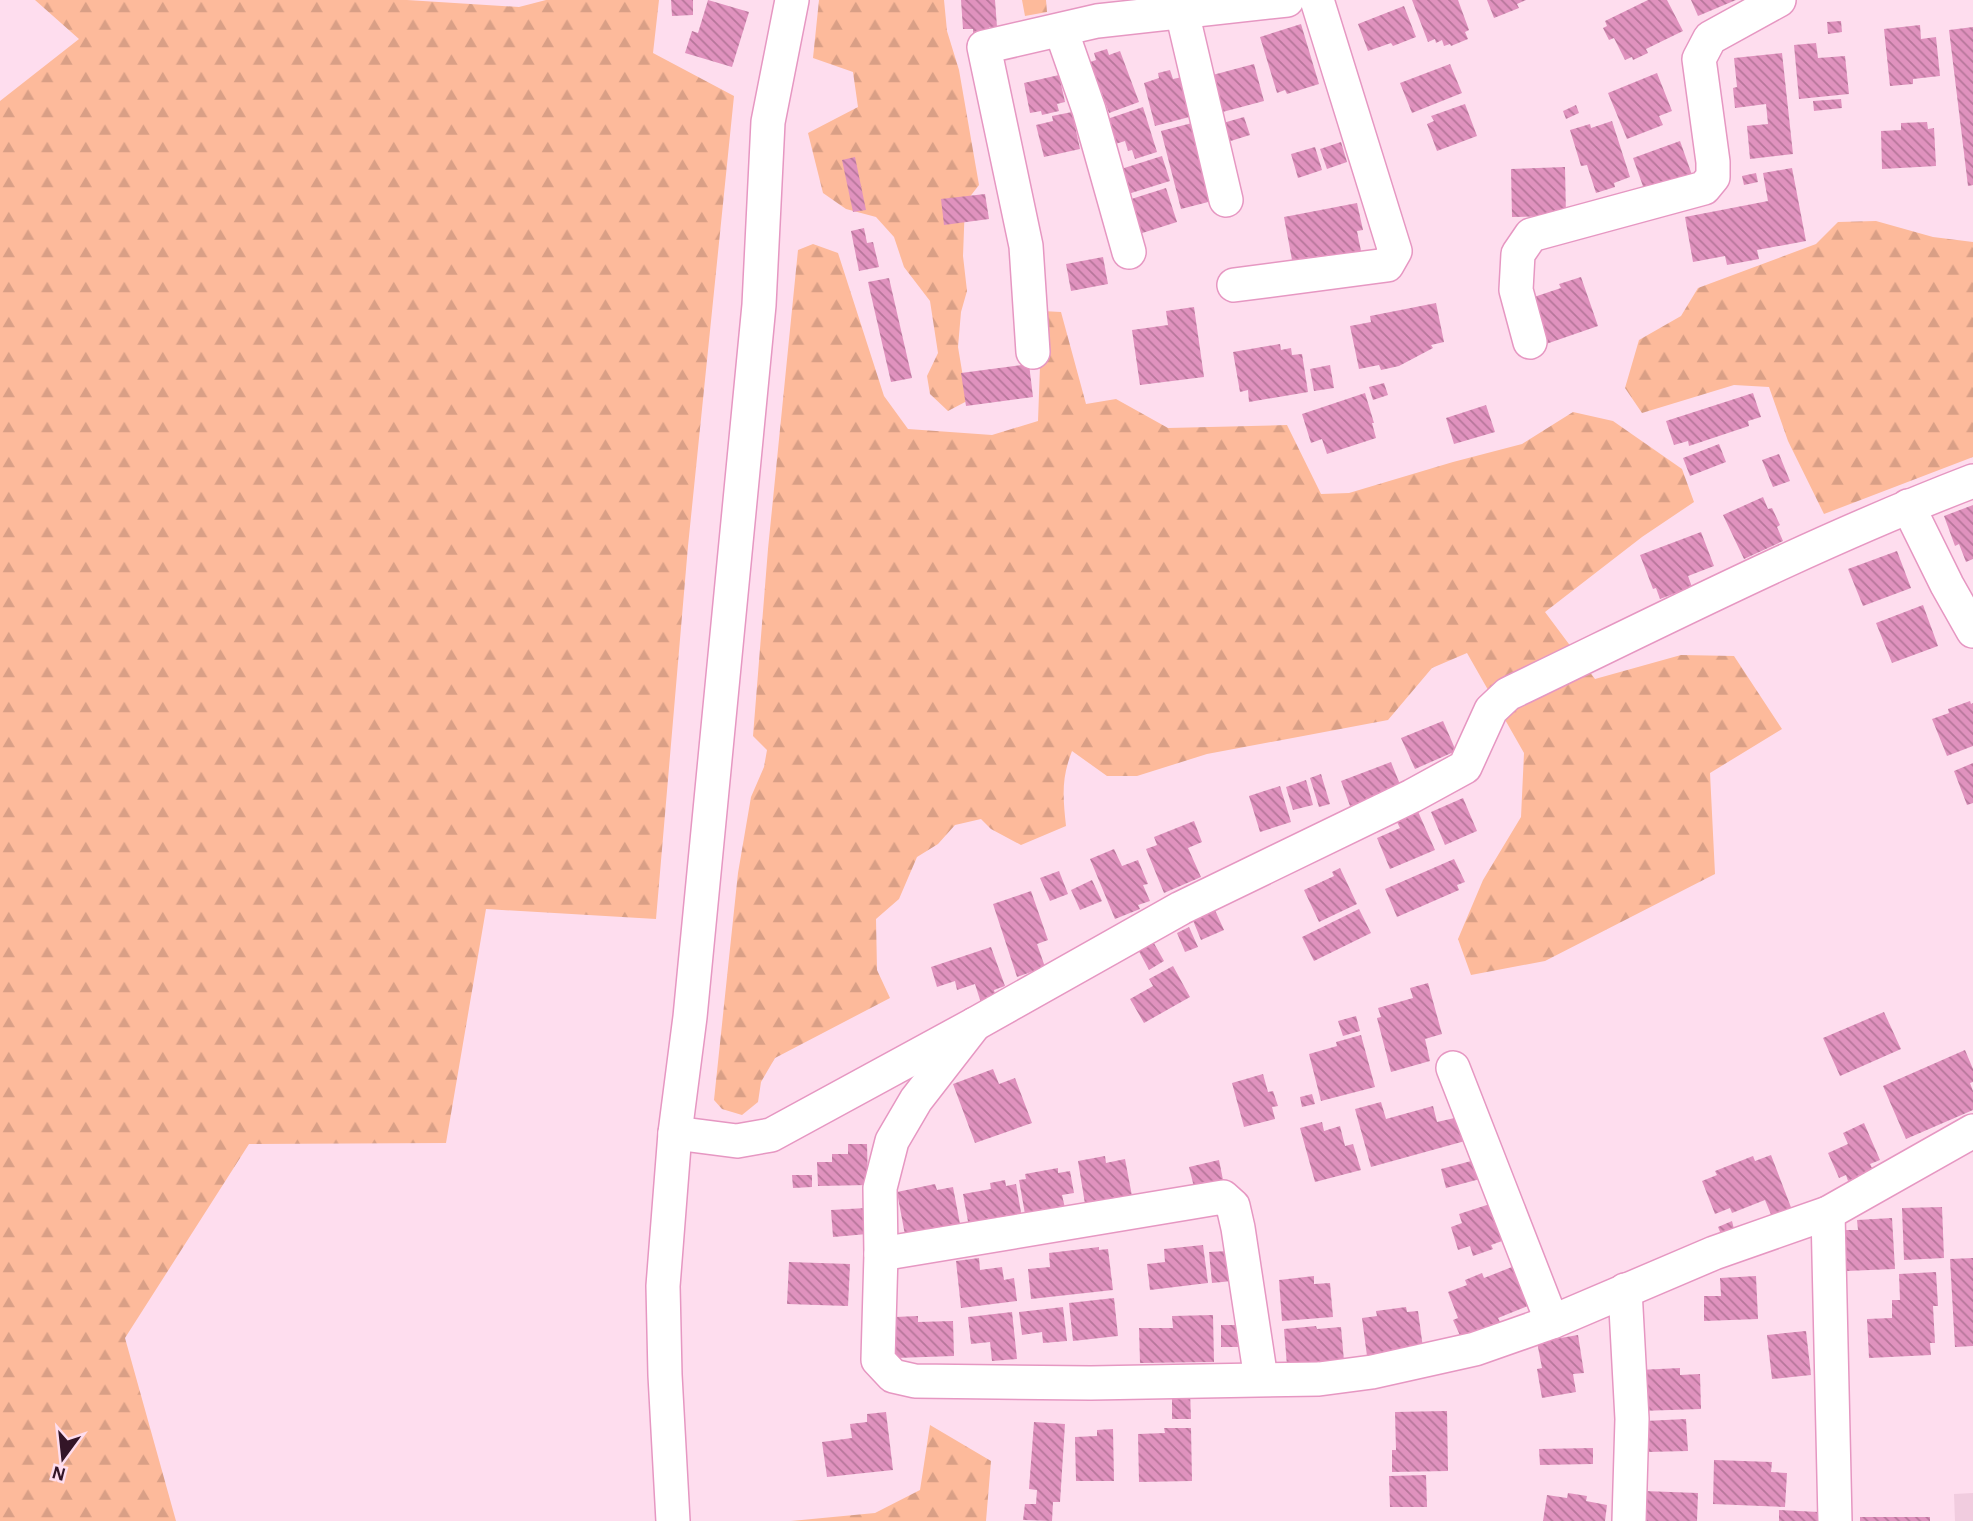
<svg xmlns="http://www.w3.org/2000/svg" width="1973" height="1521" viewBox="0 0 1973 1521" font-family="'Alegreya Sans',sans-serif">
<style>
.built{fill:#f1ccdf}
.forest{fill:url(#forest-firs)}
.building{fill:url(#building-back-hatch)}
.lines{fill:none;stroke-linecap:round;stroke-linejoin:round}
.street-casing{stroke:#e697c2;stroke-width:36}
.street{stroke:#fff;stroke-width:33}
</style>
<defs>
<pattern id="forest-firs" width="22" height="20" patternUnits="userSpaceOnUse" patternTransform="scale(1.75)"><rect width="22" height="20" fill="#fdba9b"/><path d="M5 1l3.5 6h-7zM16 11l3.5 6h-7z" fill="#d99f86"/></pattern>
<pattern id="building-back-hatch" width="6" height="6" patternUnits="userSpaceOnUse" patternTransform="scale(1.75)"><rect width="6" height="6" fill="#e092be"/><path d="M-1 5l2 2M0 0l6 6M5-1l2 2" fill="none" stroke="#b6769a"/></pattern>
</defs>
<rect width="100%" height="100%" fill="#feddee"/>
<path class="built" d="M1973,1493V1521H1955L1954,1494Z"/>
<g class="forest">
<path d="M35,0H407L519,7L546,0H659L653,53L734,96L688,546L656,919L486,909L446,1143L249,1144L125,1338L176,1521H0V101L79,39Z"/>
<path d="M819,0H944L947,31L959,70L979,185L965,203L963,256L967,291L961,312L958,347L967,401L948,411L930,394L927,376L938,353L930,301L904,267L894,237L876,217L846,209L823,193L808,133L858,107L853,72L813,58Z"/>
<path d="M1022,0H1046L1047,12L1025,16Z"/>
<path d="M1876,221L1933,237L1973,242V457L1824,514L1788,441L1769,387L1734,385L1642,413L1625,388L1639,340L1681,316L1698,288L1816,244L1838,222Z"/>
<path d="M813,244L838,253L884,396L908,429L992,435L1038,421L1042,311L1061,312L1086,404L1116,399L1168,428L1287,425L1321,494L1349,493L1453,462L1522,444L1573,412L1613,421L1682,469L1694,502L1642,537L1545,612L1595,679L1681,655L1734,656L1782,729L1710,773L1715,874L1545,961L1471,975L1458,939L1483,880L1521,817L1524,753L1467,653L1432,668L1388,720L1207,754L1137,776H1107L1072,751C1061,779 1063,797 1066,826L1021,845L991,829L981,819L955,825L938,844L917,857L899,899L876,919L877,970L890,998L775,1058L761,1082L758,1102L742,1115L722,1109L714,1100L738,873L751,797L764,767L767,750L753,736L768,549L798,250Z"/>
<path d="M930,1425L991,1461L986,1521H791L875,1513L920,1490Z"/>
</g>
<g class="building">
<path d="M671,0H693V15L672,16Z"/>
<path d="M708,0L749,12L732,67L685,53L692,31L698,33Z"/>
<path d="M961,0H995L997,27H989V32L973,33V29H963Z"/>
<path d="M1412,0H1458L1469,30L1465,32L1468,39L1451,46L1450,44L1444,46L1442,40L1436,43L1435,39L1428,42Z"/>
<path d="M1487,0H1526L1517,4L1519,8L1494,18Z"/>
<path d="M1648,0H1667L1683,31L1646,49L1648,53L1633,60L1632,57L1625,60L1614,38L1609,40L1603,28L1607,26L1605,21Z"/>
<path d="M1691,0H1736L1698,16Z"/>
<path d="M1404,6L1416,37L1393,46L1391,43L1368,51L1358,24Z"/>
<path d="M1841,21L1842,32L1828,34L1827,22Z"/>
<path d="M1301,24L1319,84L1287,94L1285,90L1277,93L1260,37Z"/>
<path d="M1920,25L1921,39L1936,37L1940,76L1913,79V84L1890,86L1884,29Z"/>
<path d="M1973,27V185L1968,186L1949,30Z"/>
<path d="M1816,43L1818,58L1845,56L1849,94L1799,99L1794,45Z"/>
<path d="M1107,49L1109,55L1120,51L1139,102L1109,113L1101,91L1097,92L1090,73L1093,72L1090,62L1096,60L1094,53Z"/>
<path d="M1782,53L1793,154L1750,159L1747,126L1768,124L1766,104L1735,108L1733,88L1737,87L1734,58Z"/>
<path d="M1254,64L1264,101L1215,114L1205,77Z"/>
<path d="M1450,64L1462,93L1412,113L1400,83Z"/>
<path d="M1170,70L1173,79L1187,76L1197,115L1155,126L1144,83L1159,78L1158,73Z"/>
<path d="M1657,73L1672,111L1659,116L1663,125L1627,139L1608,93Z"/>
<path d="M1059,75L1065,102L1057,104L1059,111L1042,115L1041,111L1030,113L1024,83Z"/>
<path d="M1841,99L1842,108L1814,111L1813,101Z"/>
<path d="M1465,104L1477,136L1437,151L1427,124L1434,121L1431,116Z"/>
<path d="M1576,105L1579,113L1566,119L1563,111Z"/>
<path d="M1143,107L1157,152L1135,159L1132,150L1128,151L1125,141L1112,145L1104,120Z"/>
<path d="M1072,112L1080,149L1044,157L1036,125L1053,121L1052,116Z"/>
<path d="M1244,117L1250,135L1221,144L1216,125Z"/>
<path d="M1612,121L1630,177L1614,183L1615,187L1596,193L1587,165L1581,166L1570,130L1590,124L1591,128Z"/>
<path d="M1927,122L1928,129L1934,128L1936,166L1882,169L1881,131L1901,130V123Z"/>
<path d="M1192,123L1212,201L1181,209L1161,131Z"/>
<path d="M1680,141L1692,175L1645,192L1633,158Z"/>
<path d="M1341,142L1347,162L1327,169L1320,149Z"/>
<path d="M1315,147L1322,170L1298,178L1291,154Z"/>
<path d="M1162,156L1170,181L1128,194L1121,169Z"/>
<path d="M855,157L866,210L853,212L842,160Z"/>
<path d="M1565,167L1566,216L1512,217L1511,169Z"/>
<path d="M1792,168L1806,241L1757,250L1759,259L1727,265L1725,256L1693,262L1685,217L1768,201L1763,173Z"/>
<path d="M1756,173L1758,182L1744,185L1742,176Z"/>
<path d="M1166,188L1177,222L1136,235L1125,201Z"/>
<path d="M985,194L989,219L944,225L941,199Z"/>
<path d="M1357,203L1363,230L1357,231L1361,251L1312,260L1311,257L1292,260L1284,217Z"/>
<path d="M864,228L867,243L873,242L879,267L859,271L851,231Z"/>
<path d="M1103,257L1108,284L1071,291L1066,264Z"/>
<path d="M1581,277L1598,326L1546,344L1531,298L1561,288L1559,284Z"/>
<path d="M889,278L912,378L891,382L868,282Z"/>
<path d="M1436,303L1444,342L1431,345L1433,348L1399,366L1381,370L1379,365L1359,369L1350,326L1371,322L1370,316Z"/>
<path d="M1194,307L1204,377L1140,385L1132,330L1168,325L1166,311Z"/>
<path d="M1280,344L1281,350L1291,348L1292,355L1302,354L1308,392L1249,402L1248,390L1240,392L1233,352Z"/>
<path d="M1029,364L1033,397L966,406L961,373Z"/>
<path d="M1330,365L1334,388L1314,391L1310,369Z"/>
<path d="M1384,383L1388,395L1373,400L1369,387Z"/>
<path d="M1365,393L1374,423H1372L1376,438L1327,454L1322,439L1311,443L1302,414Z"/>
<path d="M1753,393L1761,417L1748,421L1749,426L1689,446L1688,441L1674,445L1666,421Z"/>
<path d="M1486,405L1495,432L1454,444L1446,418Z"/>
<path d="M1719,444L1726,462L1690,476L1683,458Z"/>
<path d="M1779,454L1790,481L1773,487L1762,460Z"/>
<path d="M1763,497L1768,509L1772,508L1780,525L1777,527L1783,541L1744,559L1723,515Z"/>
<path d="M1973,505V559L1966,562L1959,544L1955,546L1944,516Z"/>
<path d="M1701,532L1714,566L1688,576L1692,587L1660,599L1656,588L1653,589L1640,555Z"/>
<path d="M1897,551L1911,588L1863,606L1848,569Z"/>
<path d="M1923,605L1938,646L1892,663L1876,623Z"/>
<path d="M1970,701L1971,704L1973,703V746L1947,756L1932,719L1949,713L1948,709Z"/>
<path d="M1443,721L1456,751L1415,769L1401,738Z"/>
<path d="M1391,762L1401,787L1350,806L1341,781Z"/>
<path d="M1973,763V803L1967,805L1954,771Z"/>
<path d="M1321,774L1330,804L1319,807L1310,778Z"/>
<path d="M1306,780L1313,805L1293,810L1286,787Z"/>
<path d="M1280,786L1291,822L1260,832L1249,796Z"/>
<path d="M1463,798L1477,831L1445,845L1431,812Z"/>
<path d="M1416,807L1435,850L1390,869L1377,838L1400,828L1394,816Z"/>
<path d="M1194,821L1202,842L1188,848L1201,877L1164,893L1146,849L1157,845L1154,837Z"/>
<path d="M1114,849L1122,866L1138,860L1148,884L1143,885L1150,901L1138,905L1140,909L1115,919L1090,859Z"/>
<path d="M1454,859L1465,882L1457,885L1459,890L1397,917L1385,889Z"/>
<path d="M1340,868L1357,904L1319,922L1304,890L1334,876L1332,872Z"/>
<path d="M1059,871L1068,894L1050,901L1040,878Z"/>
<path d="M1092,880L1102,901L1080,910L1071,890Z"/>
<path d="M1031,891L1048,940L1037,944L1045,967L1017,977L993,904Z"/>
<path d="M1214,908L1224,930L1201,940L1192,918Z"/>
<path d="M1359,909L1371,933L1314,961L1302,937Z"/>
<path d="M1189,927L1198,947L1185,952L1177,933Z"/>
<path d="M1151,938L1164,961L1149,970L1136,946Z"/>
<path d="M991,947L1005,986L994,990L996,998L981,1003L975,984L957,990L955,981L937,987L931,967Z"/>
<path d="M1173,966L1190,997L1144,1023L1130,999L1153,986L1149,979Z"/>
<path d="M1428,983L1442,1034L1425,1039L1430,1061L1391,1072L1377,1018L1381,1017L1378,1008L1413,998L1410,988Z"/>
<path d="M1884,1012L1901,1049L1840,1076L1823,1038Z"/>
<path d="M1356,1016L1360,1031L1343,1036L1338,1021Z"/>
<path d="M1361,1035L1375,1087L1321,1101L1309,1054L1337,1046L1336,1042Z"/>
<path d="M1965,1050L1973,1069V1082L1970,1083L1973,1091V1110L1906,1139L1883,1086Z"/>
<path d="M993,1069L999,1084L1015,1078L1032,1123L975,1143L953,1084Z"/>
<path d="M1263,1074L1268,1092L1273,1091L1278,1106L1272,1107L1275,1119L1244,1127L1232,1083Z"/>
<path d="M1312,1094L1315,1104L1302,1107L1300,1097Z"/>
<path d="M1381,1102L1386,1119L1433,1106L1437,1122L1459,1117L1465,1141L1371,1167L1355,1109Z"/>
<path d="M1322,1122L1324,1131L1340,1126L1345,1146L1353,1144L1361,1170L1315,1182L1300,1128Z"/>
<path d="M1864,1123L1880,1160L1870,1164L1873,1170L1848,1181L1846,1175L1839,1178L1828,1153L1848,1144L1843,1133Z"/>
<path d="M848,1144H867L868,1185L818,1186L817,1162H832V1154H848Z"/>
<path d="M1771,1155L1792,1210L1772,1217L1765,1200L1732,1213L1730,1208L1715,1214L1702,1181L1717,1175L1715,1171L1753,1156L1755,1161Z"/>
<path d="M1105,1156L1106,1163L1125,1159L1132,1196L1085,1204L1078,1161Z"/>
<path d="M1219,1160L1223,1180L1194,1187L1189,1167Z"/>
<path d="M1475,1160L1480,1179L1446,1188L1441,1169Z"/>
<path d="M1058,1168V1173L1070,1171L1074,1193L1062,1195L1065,1208L1025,1214L1019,1180L1026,1179L1025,1174Z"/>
<path d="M792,1175H812V1187L793,1188Z"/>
<path d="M1005,1180L1006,1186L1016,1184L1022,1218L969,1227L963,1194L991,1189L990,1183Z"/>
<path d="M935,1184L937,1190L953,1187L960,1224L905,1235L897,1192Z"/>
<path d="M1493,1203L1505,1240L1491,1245L1493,1249L1473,1256L1470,1246L1458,1250L1451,1227L1462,1223L1459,1214Z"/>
<path d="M1942,1207L1944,1258L1904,1260L1902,1208Z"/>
<path d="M866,1208L867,1234L833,1237L831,1210Z"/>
<path d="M1892,1218L1895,1269L1846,1271L1844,1230H1858L1857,1220Z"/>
<path d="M1732,1221L1734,1229L1721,1234L1718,1227Z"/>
<path d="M1203,1245L1208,1283L1150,1290L1147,1264L1165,1262L1164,1249Z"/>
<path d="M1099,1247V1250L1108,1249L1113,1290L1031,1299L1028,1269L1050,1267L1049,1253Z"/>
<path d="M1228,1251L1232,1281L1212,1283L1209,1252Z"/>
<path d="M979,1258L980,1270L1002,1267L1004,1280L1014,1278L1017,1301L961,1308L956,1261Z"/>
<path d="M1973,1258V1346L1955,1347L1950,1259Z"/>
<path d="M789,1262L850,1264L848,1306L787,1304Z"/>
<path d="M1512,1267L1528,1306L1498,1318L1502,1326L1463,1342L1453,1320L1458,1318L1448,1292L1467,1285L1465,1280L1482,1273L1484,1278Z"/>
<path d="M1936,1272L1938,1306H1933L1935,1343H1930L1931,1355L1869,1358L1867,1319L1892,1318V1300H1900L1899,1274Z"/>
<path d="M1314,1276V1284L1330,1283L1333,1317L1282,1321L1279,1280Z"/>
<path d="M1756,1276L1758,1319L1704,1321V1296H1721L1720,1278Z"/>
<path d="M1114,1298L1118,1336L1073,1341L1069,1303Z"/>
<path d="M1063,1307L1067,1341L1043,1343L1042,1332L1022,1335L1019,1312Z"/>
<path d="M1406,1307L1407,1312L1418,1311L1423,1348L1367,1356L1362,1318L1377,1316L1376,1311Z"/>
<path d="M1012,1312L1017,1359L992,1361L990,1342L971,1344L968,1317Z"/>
<path d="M1213,1315L1214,1362L1140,1363L1139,1328H1173L1172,1316Z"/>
<path d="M918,1316V1322L953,1321L954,1356L896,1358L895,1317Z"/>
<rect x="1221" y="1325" width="17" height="22"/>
<path d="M1316,1326L1317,1329L1341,1327L1344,1361L1287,1366L1284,1329Z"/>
<path d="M1806,1331L1811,1375L1772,1379L1767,1335Z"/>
<path d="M1578,1335L1584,1373L1573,1374L1576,1392L1542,1398L1537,1369L1542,1368L1537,1342Z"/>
<path d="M1680,1368V1375L1700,1374L1701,1409L1640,1411L1639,1370Z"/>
<path d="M1190,1392L1191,1419H1172V1393Z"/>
<path d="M1447,1411L1448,1471L1392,1472V1450H1396L1395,1412Z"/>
<path d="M886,1412L893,1470L827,1477L822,1442L852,1438L850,1424L867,1422V1414Z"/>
<path d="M1686,1419L1688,1451L1647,1452L1645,1421Z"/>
<path d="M1034,1422L1065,1424L1060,1502H1053L1052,1521L1023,1520L1025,1504H1036L1037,1490L1029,1489Z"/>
<path d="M1164,1428H1191L1192,1481L1139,1482L1138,1434L1165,1433Z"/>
<path d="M1113,1429L1114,1481H1076L1075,1437L1097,1436V1430Z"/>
<path d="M1593,1448V1464L1540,1465L1539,1449Z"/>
<path d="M1714,1460L1772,1462L1771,1472L1787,1473L1785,1507L1713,1504Z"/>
<path d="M1426,1475L1427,1507H1390L1389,1476Z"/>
<path d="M1644,1491L1698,1493L1697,1521H1643Z"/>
<path d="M1568,1493L1587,1496L1586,1501L1607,1505L1605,1521H1543L1547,1495L1567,1498Z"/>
<path d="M1779,1510L1819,1512V1521H1779Z"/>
<rect x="1860" y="1517" width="70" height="4"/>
</g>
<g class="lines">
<g class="street-casing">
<g id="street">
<path d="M1182,12L1226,200"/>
<path d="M1061,30L1089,110L1129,252"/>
<path d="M1234,285L1387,265L1395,251L1317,0"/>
<path d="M1530,342L1516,290L1518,254L1531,235L1704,188L1713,177V162L1699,59L1710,38L1779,0"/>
<path d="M1033,352L1026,246L984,47L1097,21L1287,0"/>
<path d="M1908,506L1947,585L1973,631"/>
<path d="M975,1024L916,1100L892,1141L880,1188L881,1254L878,1360L893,1376L915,1381L1091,1383L1319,1379L1372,1372L1475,1349L1552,1322L1714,1253L1828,1213L1973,1131"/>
<path d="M1453,1068L1552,1322"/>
<path d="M675,1133L737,1141L771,1135L975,1024L1181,908L1412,796L1465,767L1491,710L1508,694C1662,620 1814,542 1973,481"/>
<path d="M1828,1213L1835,1521"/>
<path d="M881,1254L1223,1197L1233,1206L1238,1228L1261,1379"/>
<path d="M1625,1290L1632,1419L1629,1521"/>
<path d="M673,1521L665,1375L663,1286L675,1133L690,1017L759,305L768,122L792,0"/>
</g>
</g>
<use href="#street" class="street"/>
</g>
<g transform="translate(63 1458) rotate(195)" stroke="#feddee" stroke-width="5" paint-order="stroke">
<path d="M0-5L12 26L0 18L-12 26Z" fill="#331527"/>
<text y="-10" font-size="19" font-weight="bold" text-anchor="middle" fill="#331527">N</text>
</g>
</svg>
